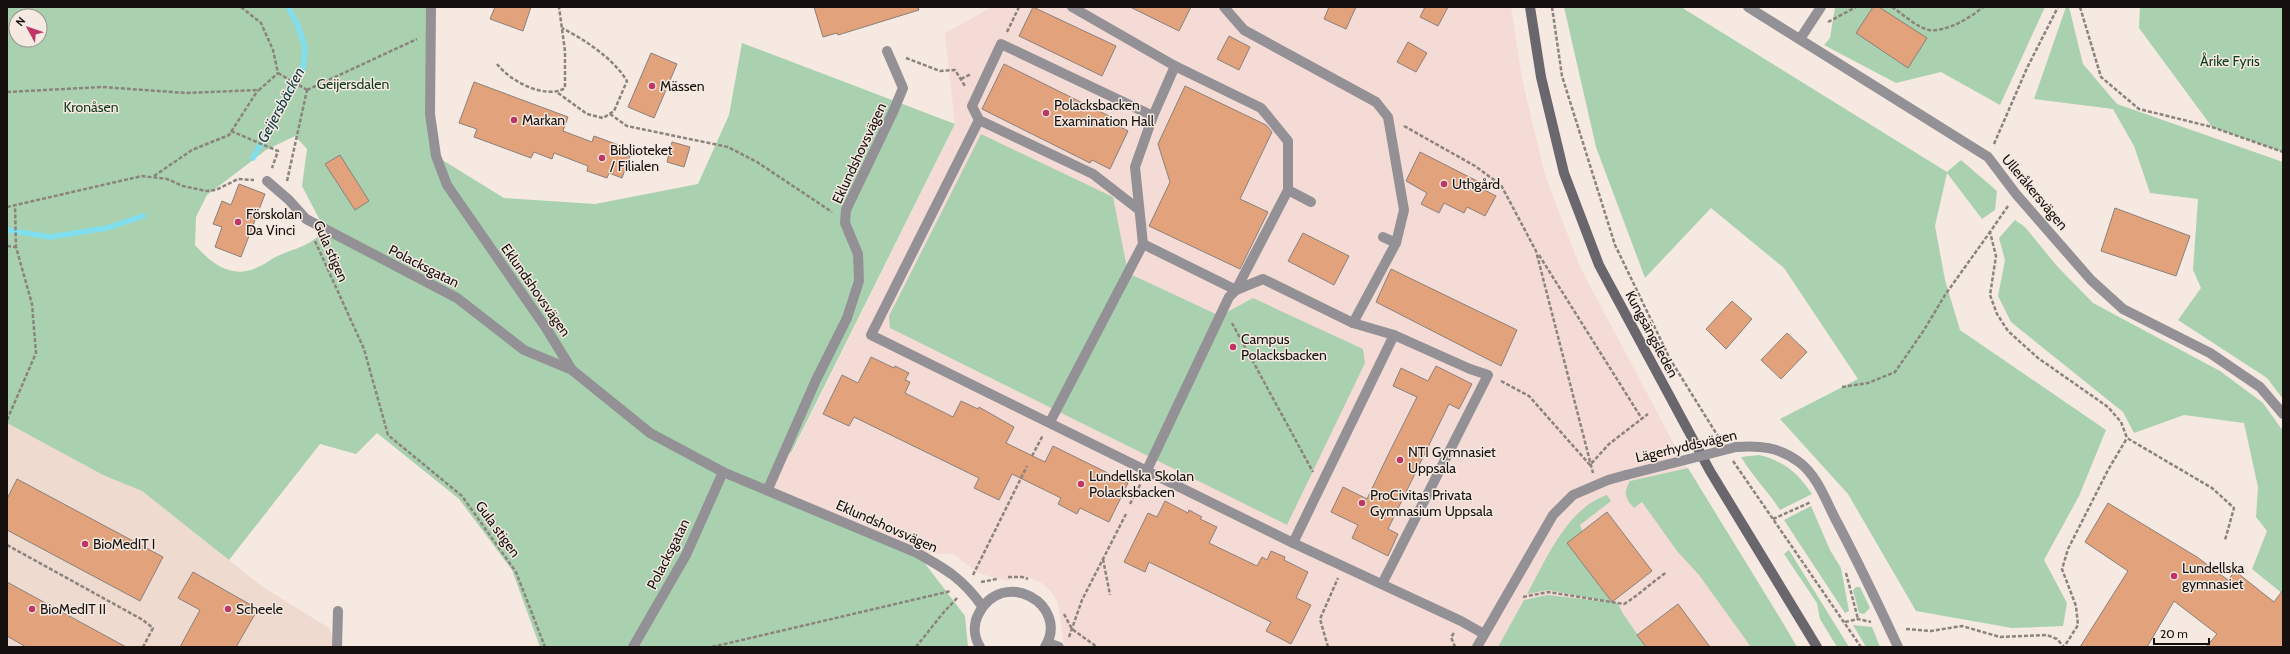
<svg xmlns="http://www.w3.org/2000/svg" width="2290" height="654" viewBox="0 0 2290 654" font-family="Cabin,sans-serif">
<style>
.built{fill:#eedacf}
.education{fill:#f5dbd6}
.green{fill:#aad1af;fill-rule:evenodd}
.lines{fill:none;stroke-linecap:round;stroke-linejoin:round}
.stream{stroke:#80deef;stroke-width:5.5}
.building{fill:#e2a27b;stroke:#8b807a}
.path{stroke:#8b837d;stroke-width:2.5;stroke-dasharray:4 2;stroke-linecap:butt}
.lane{stroke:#939196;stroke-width:10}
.street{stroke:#939196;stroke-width:10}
.secondary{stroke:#69666d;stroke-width:10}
.street-bridge{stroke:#939196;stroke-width:10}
.poi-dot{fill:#c13464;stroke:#f5e9e1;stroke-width:1.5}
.labels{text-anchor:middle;stroke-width:3;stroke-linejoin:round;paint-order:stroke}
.park-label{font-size:14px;fill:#0c3818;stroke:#f5e9e1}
.poi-label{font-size:14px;fill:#15100e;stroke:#f5e9e1;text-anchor:start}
.street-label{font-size:14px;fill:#15100e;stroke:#f5e9e1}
.water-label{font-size:15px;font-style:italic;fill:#09383f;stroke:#f5e9e1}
</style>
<rect width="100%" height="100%" fill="#f5e9e1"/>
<path class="built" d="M7,423L103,475L142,491L263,587L329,628L337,647H7Z"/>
<path class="education" d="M992,7H1511L1522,79L1545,175L1580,267L1690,474L1797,647H1064L1058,603L1051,591L1042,583L1030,578H1019L1006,581L978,573L953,554L917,553L768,489L784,451L792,453L955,125L945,33Z"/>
<g class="green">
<path d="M7,7H431L436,156L504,198L595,204L698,184L729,115L742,43L955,124L791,453L784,451L768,489L917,553L965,616L968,647H540L512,570L459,499L377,433L356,454L320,444L229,560L142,491L103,475L7,423ZM16,16H40V40H16ZM295,136L307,149L302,186L325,230C308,247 301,246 280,255C272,258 266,264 258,267C232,280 212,264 195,245L196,217L207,195L266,150Z"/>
<path d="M1564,7H1681L1947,172L1961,160L1997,191L1995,210L1982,219L1947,173L1935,226L1945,280L1960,330L2106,430L2079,496L2044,560L2067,603L2063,626L2012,628L1916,611L1848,494L1780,419L1858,379L1784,268L1711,208L1645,278L1596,147Z"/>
<path d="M1835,7H2045L2000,105L1941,72L1896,83L1824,45L1830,38Z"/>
<path d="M2066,7H2069L2083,64L2117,104L2283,162V399L2267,378L2178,320L2201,288L2193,270L2198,199L2150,193L2134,146L2113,109L2034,99Z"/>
<path d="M2140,7H2283V152L2212,127L2139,28Z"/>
<path d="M981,134L1113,197L1128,273L1220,316L1253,298L1363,349L1365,363L1287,525L890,328L889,316Z"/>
<path d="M2015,220L2025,227L2056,265L2093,303L2220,371L2263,403L2283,431V594L2252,569L2267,531L2256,517L2258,487L2244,423L2184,415L2134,433L2123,412L2011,322L1998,296L2005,260L1999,238Z"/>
<path d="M1759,455C1784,461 1798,473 1812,494L1780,510C1768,491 1753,477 1741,457Z"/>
<path d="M1688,468L1783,623L1797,647H1751L1699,575L1677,551L1642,502L1634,508C1625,498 1623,493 1630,481Z"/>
<path d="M1607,495L1611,501L1580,525L1612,602L1618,603L1622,612L1646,647H1498L1524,600L1547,595L1611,602L1548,590L1527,594C1546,560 1567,508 1607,495Z"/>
<path d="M1811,506L1830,550L1841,568L1849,611L1845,613L1784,520Z"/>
<path d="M1789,550L1849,647H1837L1820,619L1817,603L1784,554Z"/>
<path d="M1856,587H1860L1870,608L1864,614L1859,613L1853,590Z"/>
<path d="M1853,625L1872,627L1880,647H1866Z"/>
</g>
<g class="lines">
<g class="stream">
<path d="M253,158L303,69L305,47L298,26L288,7"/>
<path d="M7,230L50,237L107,228L143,216"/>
</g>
</g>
<g class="building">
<path d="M495,7H531L523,31L490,19Z"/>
<path d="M814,7H918L919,10L838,35L837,33L823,37Z"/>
<path d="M1033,7L1116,46L1102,76L1019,36Z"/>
<path d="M1130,7H1191L1179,31Z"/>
<path d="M1329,7H1356L1346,29L1324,19Z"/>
<path d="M1425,7H1448L1438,26L1420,17Z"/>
<path d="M1873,7H1879L1927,38L1908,68L1856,33Z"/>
<path d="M1229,36L1250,47L1239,70L1217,59Z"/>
<path d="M1408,42L1427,53L1416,72L1397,62Z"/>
<path d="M651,53L677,64L654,118L628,107Z"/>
<path d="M1004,64L1111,117L1109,121L1128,131L1110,169L1092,160L1090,163L982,109Z"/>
<path d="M474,82L568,117L563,131L592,142L594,136L624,147L622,153L630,156L622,178L609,173L607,178L587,171L588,166L554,153L552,159L534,152L531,158L474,137L477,129L459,123Z"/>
<path d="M1185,86L1266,125L1272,132L1240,199L1268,212L1240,269L1149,226L1170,182L1158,144Z"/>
<path d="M672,142L690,147L684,167L667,162Z"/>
<path d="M1420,152L1479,182L1477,186L1496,196L1485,216L1467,207L1464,213L1444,203L1439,213L1421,204L1427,193L1406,181Z"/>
<path d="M340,155L369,201L355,210L325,164Z"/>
<path d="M239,184L265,194L241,257L215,247L222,227L213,224L222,201L231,205Z"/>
<path d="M2115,208L2190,236L2176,276L2101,251Z"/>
<path d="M1303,233L1349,256L1334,285L1288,261Z"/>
<path d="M1391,269L1517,330L1501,366L1376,302Z"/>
<path d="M1732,301L1752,319L1726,349L1706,329Z"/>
<path d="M1787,333L1807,352L1781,379L1761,360Z"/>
<path d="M871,357L894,368L895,366L909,373L905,380L910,382L905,393L953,417L961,401L978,409L979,407L1014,427L1006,443L1045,462L1053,446L1128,483L1109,522L1080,508L1077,514L1058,504L1061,498L1012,474L999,500L974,488L979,478L854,417L849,426L823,414L842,375L858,383Z"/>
<path d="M1436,366L1472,384L1459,409L1449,404L1388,529L1398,534L1388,556L1352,538L1358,525L1331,512L1343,487L1367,499L1388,455L1417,397L1393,386L1401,368L1428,381Z"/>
<path d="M17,479L163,557L140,601L7,530V499Z"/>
<path d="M1165,501L1188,513L1189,510L1202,517L1200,519L1217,527L1209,543L1257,566L1262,557L1267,560L1271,551L1285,557L1284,560L1308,572L1296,598L1311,605L1291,644L1266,631L1271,622L1149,562L1145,572L1124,562L1148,513L1157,517Z"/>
<path d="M2108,503L2197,557L2228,580L2235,571L2274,602L2283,590V647H2206L2217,634L2174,601L2147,647H2080L2128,571L2085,542Z"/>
<path d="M1607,512L1652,571L1612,602L1567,543Z"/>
<path d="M193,572L258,609L236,647H180L200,610L178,598Z"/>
<path d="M7,582L126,647H26L7,636Z"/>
<path d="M1678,604L1710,647H1646L1637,635Z"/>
</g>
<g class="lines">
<g class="path">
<path d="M241,7L261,23L273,50L278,73"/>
<path d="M1552,7L1562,76L1615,245L1670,359L1719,438"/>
<path d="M1892,7C1903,14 1916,27 1929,30C1947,32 1970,18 1983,7"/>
<path d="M2080,7L2101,77L2139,109L2212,127L2283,152"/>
<path d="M1828,22L1856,7"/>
<path d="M1007,32L1019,7"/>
<path d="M906,58L940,71L955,70L965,86"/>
<path d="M497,64C510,81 545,100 565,88V51L559,7"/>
<path d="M278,73L307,90"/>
<path d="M961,79L971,74"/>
<path d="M307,90L417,39"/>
<path d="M7,92L102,87L187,93L259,90L278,73"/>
<path d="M558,93L587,114L603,118L614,111L627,81C613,58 585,40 562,28"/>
<path d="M610,114L627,126L728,147L757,162L832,212"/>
<path d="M1404,126L1475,166L1501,185L1536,251L1593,473"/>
<path d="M231,131L278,151L272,168"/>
<path d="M1994,144L2027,68L2058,7"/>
<path d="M154,176L192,150L229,135L258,90"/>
<path d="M287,181L307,90"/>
<path d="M2008,206L1990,232L1996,256L1990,295L1997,314L2008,331L2038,358L2108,407L2121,422L2127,438L2212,488L2234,508L2225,540"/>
<path d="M7,207L142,176L167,179L183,186L206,191L216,190L238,179L254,180"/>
<path d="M315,241L364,349L388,435L462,496L516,572L545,647"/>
<path d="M7,246L16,247"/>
<path d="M1539,255L1642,419"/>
<path d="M1232,323L1313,472"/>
<path d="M1501,381L1529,396L1590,465L1609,444L1648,414"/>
<path d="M1842,387L1868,383L1895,372L1924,330L1945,295L1990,232"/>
<path d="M7,420L36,353L32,304L16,247L15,207"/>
<path d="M1032,456L1043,435"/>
<path d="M1733,461L1861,647"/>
<path d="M1130,504L1141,483"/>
<path d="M1773,519L1811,502"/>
<path d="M7,545L143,620L153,628L143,647"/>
<path d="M1103,559L1110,595"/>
<path d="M1846,573L1858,619"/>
<path d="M973,575L1027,466"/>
<path d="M1008,577H1022L1028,579"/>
<path d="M981,582L997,579"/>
<path d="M1523,597L1548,592L1624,604C1639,595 1652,582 1667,572"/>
<path d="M1064,614L1072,629L1097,647"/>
<path d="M1845,622L1858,619L1871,622"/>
<path d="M1906,629L1931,631L1962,626L2000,637L2047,635L2057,639L2064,647L2078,625L2076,606L2062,569L2068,549L2108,470L2127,438"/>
<path d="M1454,633L1451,637L1455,647"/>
<path d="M1069,637L1082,600L1126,514"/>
<path d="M712,647L951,591"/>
<path d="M916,647L943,613L958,597"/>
<path d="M1328,647L1320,619L1338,578"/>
</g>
<g class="lane">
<path d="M1072,7L1175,66L1261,108L1288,141V190L1236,290L1229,297L1147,470"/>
<path d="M1224,7L1244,30L1376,102L1388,117L1404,210L1396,243L1383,237"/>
<path d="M1748,7L1988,157L2016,194L2091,280L2123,309L2210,353L2260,387L2283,414"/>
<path d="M1800,39L1821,7"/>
<path d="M1175,66L1153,116L1135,167L1143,244L1236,290L1263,279L1353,323L1394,335L1293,543"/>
<path d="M979,120L871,335L1293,543L1461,621L1484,634"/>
<path d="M1288,190L1311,202"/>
<path d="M1138,209L1093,174L979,120L972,106L1001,44L1153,116"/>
<path d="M1353,323L1396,243"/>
<path d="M1050,422L1143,244"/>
<path d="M1382,584L1488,375L1470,369L1394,335"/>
<path d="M337,647L338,611"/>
</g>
<g class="street">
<path d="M431,7L430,114L436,156L447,185L546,328L572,370L650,433L723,472L917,553C946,569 963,579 982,606"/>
<path d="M267,181L289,200L306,219L457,298L524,350L572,370"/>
<path d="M1736,447C1759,445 1779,447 1799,462C1818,476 1827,504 1838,524C1859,564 1879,606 1898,647"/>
<path d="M768,489L816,380L847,318L859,281L858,254L845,223L846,210L893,112L903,88L887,51"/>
<path d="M1048,643L1059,647"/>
<path d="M633,647L686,555L723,472"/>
<path d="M980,647C974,637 973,625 978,615C1002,565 1071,605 1045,647"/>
<path d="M1477,647L1553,515L1573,495L1608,480L1626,475"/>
</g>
<path class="secondary" d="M1530,7L1541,77L1564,173L1599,265L1710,471L1817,647"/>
<path class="street-bridge" d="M1626,475L1736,447"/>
</g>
<g class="poi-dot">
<circle cx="652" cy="86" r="4"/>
<circle cx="1046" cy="113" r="4"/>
<circle cx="514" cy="120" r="4"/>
<circle cx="602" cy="158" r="4"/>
<circle cx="1444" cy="184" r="4"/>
<circle cx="238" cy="222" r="4"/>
<circle cx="1233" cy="347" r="4"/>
<circle cx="1400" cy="460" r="4"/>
<circle cx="1081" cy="484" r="4"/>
<circle cx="1362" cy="503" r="4"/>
<circle cx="85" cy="544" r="4"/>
<circle cx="2174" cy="576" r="4"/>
<circle cx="32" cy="609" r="4"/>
<circle cx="228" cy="609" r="4"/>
</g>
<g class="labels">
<g class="park-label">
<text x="2230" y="66">Årike Fyris</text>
<text x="353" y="89">Geijersdalen</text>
<text x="91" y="112">Kronåsen</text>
</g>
<g class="poi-label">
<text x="660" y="91">Mässen</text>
<text x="1054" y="110">Polacksbacken<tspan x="1054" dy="16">Examination Hall</tspan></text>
<text x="522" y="125">Markan</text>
<text x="610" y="155">Biblioteket<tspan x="610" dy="16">/ Filialen</tspan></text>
<text x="1452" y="189">Uthgård</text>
<text x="246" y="219">Förskolan<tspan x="246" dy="16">Da Vinci</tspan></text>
<text x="1241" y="344">Campus<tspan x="1241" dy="16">Polacksbacken</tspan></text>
<text x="1408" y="457">NTI Gymnasiet<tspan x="1408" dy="16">Uppsala</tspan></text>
<text x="1089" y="481">Lundellska Skolan<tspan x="1089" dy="16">Polacksbacken</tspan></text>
<text x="1370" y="500">ProCivitas Privata<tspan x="1370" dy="16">Gymnasium Uppsala</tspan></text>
<text x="93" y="549">BioMedIT I</text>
<text x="2182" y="573">Lundellska<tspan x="2182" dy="16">gymnasiet</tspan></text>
<text x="40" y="614">BioMedIT II</text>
<text x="236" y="614">Scheele</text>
</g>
<g class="street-label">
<text transform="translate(859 153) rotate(-65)" y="5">Eklundshovsvägen</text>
<text transform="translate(2035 192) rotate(50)" y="5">Ulleråkersvägen</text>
<text transform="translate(331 251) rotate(66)" y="5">Gula stigen</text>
<text transform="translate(424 266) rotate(27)" y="5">Polacksgatan</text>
<text transform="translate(536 290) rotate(55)" y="5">Eklundshovsvägen</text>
<text transform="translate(1652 334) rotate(62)" y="5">Kungsängsleden</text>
<text transform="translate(1686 446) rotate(-13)" y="5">Lägerhyddsvägen</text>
<text transform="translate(887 526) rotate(24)" y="5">Eklundshovsvägen</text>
<text transform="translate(498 529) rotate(54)" y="5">Gula stigen</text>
<text transform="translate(668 554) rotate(-63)" y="5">Polacksgatan</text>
</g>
<g class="water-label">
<text transform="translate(281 105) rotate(-62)" y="5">Geijersbäcken</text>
</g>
</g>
<rect width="2290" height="654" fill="none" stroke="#15100e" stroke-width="16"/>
<g transform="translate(28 28) rotate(310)"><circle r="19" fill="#f5e9e1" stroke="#9b928d"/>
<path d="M0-3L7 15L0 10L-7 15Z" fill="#c13464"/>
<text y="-6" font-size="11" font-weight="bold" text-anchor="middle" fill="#15100e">N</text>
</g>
<path d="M2154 638v6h55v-6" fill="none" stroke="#15100e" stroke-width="2"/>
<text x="2160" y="638" font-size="12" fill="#15100e" stroke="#f5e9e1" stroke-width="3" paint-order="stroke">20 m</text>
</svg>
